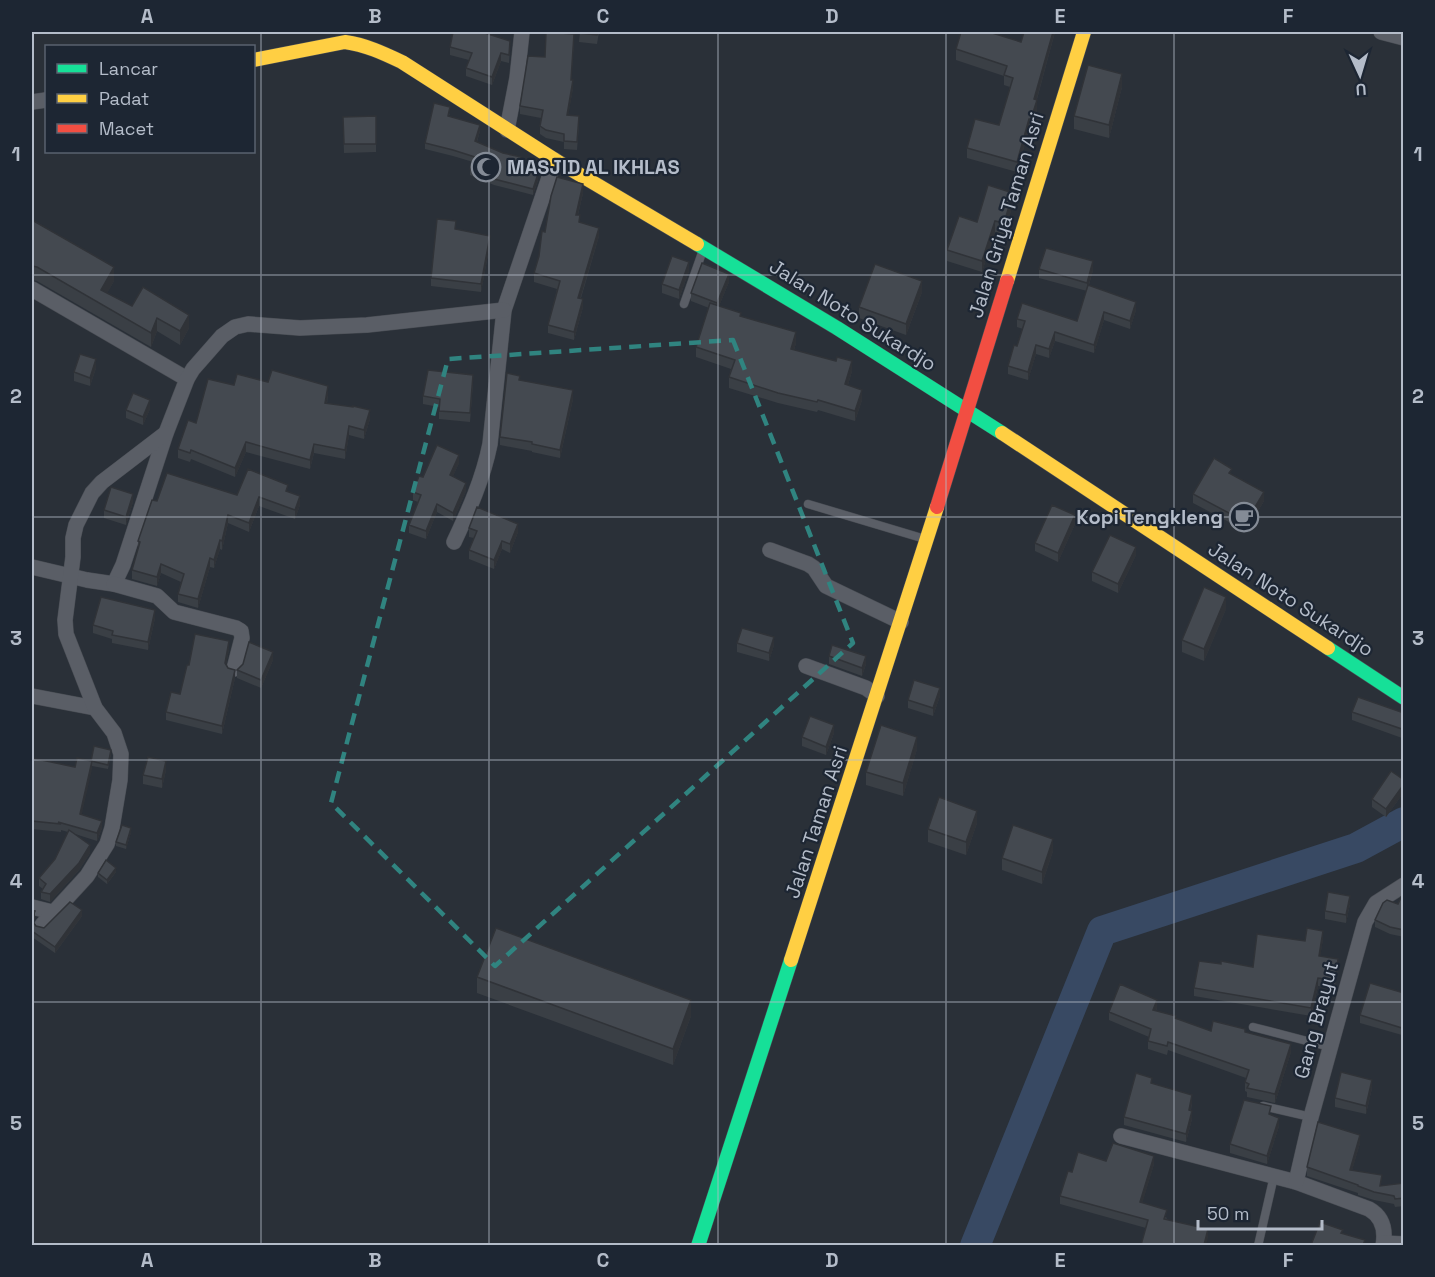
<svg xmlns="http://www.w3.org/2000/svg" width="1435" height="1277" viewBox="0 0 1435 1277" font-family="'Space Grotesk',sans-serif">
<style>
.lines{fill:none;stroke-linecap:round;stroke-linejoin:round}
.river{stroke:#384963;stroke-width:30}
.lane-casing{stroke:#484c53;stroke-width:9}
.street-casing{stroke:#484c53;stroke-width:16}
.fast-casing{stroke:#484c53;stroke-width:15}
.slow-casing{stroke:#484c53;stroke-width:15}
.jam-casing{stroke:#484c53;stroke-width:15}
.lane{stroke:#5a5e66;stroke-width:8}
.street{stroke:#5a5e66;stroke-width:15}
.fast{stroke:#16e098;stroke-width:14}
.slow{stroke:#ffcf43;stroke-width:14}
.jam{stroke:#f24e42;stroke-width:14}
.wall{fill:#3a3f45}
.shaded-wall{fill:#303338}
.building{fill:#444950;stroke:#303338;stroke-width:1.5}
.marked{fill:none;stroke:#308480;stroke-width:4.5;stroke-dasharray:12 8;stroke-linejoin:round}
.grid{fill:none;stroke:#b4bcc9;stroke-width:1.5;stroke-opacity:0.55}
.labels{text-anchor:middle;stroke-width:4.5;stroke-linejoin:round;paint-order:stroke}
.poi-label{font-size:20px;font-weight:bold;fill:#b4bcc9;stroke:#1d2633;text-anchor:start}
.street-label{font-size:20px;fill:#b4bcc9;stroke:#1d2633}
.neatline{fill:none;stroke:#b4bcc9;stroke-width:2}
.grid-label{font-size:20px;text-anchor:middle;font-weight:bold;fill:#b4bcc9}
</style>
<rect width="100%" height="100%" fill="#2a3038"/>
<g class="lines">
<path class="river" d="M975,1246L1102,931L1356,848L1404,822"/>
<g class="lane-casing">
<g id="lane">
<path d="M684,304L703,250"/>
<path d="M808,504L925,539"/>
<path d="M1253,1027L1330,1047"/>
<path d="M1263,1106L1311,1117"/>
<path d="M1258,1246L1274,1176"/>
</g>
</g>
<g class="street-casing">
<g id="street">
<path d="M1381,32L1404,38"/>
<path d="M32,102L46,100"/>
<path d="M507,130L517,78L522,32"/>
<path d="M32,289L187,379"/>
<path d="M454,542C469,510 483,479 490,444L504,310L555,160"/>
<path d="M770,550L808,564L814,568L826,586L901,622"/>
<path d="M32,567L87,580L114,584L123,565L166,433L187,379L193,369L222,336L235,327L248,324L300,328L367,325L504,310"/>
<path d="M114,584L157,596L174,612L236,628L241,631L242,638L234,669"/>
<path d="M806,666L866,688L877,696"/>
<path d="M32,696L95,708"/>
<path d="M32,907L52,912"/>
<path d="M42,925L87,876L107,844L112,828L120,780L121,754L114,733L95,708L66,634L65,620L73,557V538L76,525L92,493L102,482L166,433"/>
<path d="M1121,1136L1296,1182L1369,1209C1383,1217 1386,1230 1383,1246"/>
<path d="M1296,1182L1311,1117L1365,922L1376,903L1404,885"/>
<path d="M1384,1243L1404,1244"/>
</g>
</g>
<g class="fast-casing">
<g id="fast">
<path d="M697,244L837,328L1002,433"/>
<path d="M1328,648L1404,698"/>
<path d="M698,1246L791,960"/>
</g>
</g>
<g class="slow-casing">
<g id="slow">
<path d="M254,60L345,42C366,45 383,53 402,62L555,160L697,244"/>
<path d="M1007,281L1084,32"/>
<path d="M1002,433L1328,648"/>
<path d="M791,960L937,507"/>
</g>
</g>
<g class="jam-casing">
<path id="jam" d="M937,507L1007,281"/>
</g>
<use href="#lane" class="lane"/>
<use href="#street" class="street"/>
<use href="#fast" class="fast"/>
<use href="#slow" class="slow"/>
<use href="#jam" class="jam"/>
</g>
<g class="wall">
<path d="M531,32H552L574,42L571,80L573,88L568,115L579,124L577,150L564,149V142L546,138L540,134V126L541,118L520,114V106L545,57L546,33Z"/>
<path d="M580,32H599L597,44L579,42Z"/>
<path d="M1024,32H1055L1037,99V110L1031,130L1029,129L1017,172L967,158V148L999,125L1010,87L1004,85V76L956,60V49L1021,42Z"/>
<path d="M450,47L510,49L509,63L501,61L492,85L466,76V68L469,60L450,55Z"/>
<path d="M1122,87L1109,138L1074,129V116Z"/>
<path d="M450,113L449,116L480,131L477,142L521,163L520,168L538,180L533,195L494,185L470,175V169L473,162L453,156L425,149V143Z"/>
<path d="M376,116V152L344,153L343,117Z"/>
<path d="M583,193L578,215L580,222L599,236L581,298L583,307L574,340L548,333V325L557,289L534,282V273L545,232Z"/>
<path d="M1013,204L1004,234L995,232L982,272L947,261V250L977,222Z"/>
<path d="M32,220L114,281L107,293L132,306L189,328L180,345L157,331L151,347L37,281L32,280Z"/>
<path d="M490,244L481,292L431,286V278Z"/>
<path d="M1039,269L1093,270L1089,285L1136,310L1130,329L1104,320L1094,353L1055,341L1049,358L1036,354L1028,380L1008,374V366L1017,346L1023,329L1017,327V319L1077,321L1087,291L1039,278Z"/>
<path d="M689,271L679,299L662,293V284Z"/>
<path d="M729,282L719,306L796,343L794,350L852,371L848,385L862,400L855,421L818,410L817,412L778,403L729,388V377L731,369L696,357V347L709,308L691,301V293Z"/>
<path d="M922,292L906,335L859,318V307Z"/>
<path d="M96,368L90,386L74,381V372Z"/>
<path d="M520,380L573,399L560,458L532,452V451L500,445V437Z"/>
<path d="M268,382L328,395L327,403L370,419L364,439L349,435L345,459L314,453L310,469L246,452L235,477L191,459L190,462L178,458V449L196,423L234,385Z"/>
<path d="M473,383L470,422L439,419V407L423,404V396Z"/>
<path d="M150,409L143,425L126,418V410Z"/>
<path d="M459,463L453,476L466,491L453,521L437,512L426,539L409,533V525L418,502L413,500V492L423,477Z"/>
<path d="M1232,475L1264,501L1246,531L1193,503V494Z"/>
<path d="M288,492L300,505L295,519L259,506L249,532L228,523L222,550L220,549L214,568L210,567L198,608L178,602V594L181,582L161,573L157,586L132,579V570L138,549V541L157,501Z"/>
<path d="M133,502L126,525L104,518V510Z"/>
<path d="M1075,524L1058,562L1035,551V543Z"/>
<path d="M469,528L518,532L510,553L502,549L494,569L469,559V550L474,538L469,537Z"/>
<path d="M1136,555L1118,593L1092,581V572Z"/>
<path d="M1226,609L1204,661L1182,652V640Z"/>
<path d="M155,618L148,650L112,643V639L93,633V625Z"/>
<path d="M737,643L774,645L769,661L737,652Z"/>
<path d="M229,649L226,665L235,678L222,734L166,720V712L180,694L189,665Z"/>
<path d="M829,656L866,664L862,676L829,664Z"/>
<path d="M273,660L261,688L237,678V670Z"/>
<path d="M940,696L933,716L908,708V700Z"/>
<path d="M1352,712L1404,713V734L1402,738L1352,720Z"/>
<path d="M834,733L826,755L802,746V737Z"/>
<path d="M917,749L903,796L866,785V772Z"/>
<path d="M111,754L108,769L92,766L81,815L102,828L97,841L75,834L90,853L79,870L50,902L41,899V892L43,889L39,886V878L55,859L68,832L61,830V832L32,829V758L75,767Z"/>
<path d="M166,770L162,788L143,784V775Z"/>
<path d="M1404,784V792L1386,817L1372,807V799Z"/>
<path d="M977,823L966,855L928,842V829Z"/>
<path d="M131,832L126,849L116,846V842Z"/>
<path d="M1053,851L1042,884L1002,870V858Z"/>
<path d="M116,872L107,884L98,877V873Z"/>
<path d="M1404,891V937L1390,934L1375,927V920L1398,904Z"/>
<path d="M1350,904L1346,923L1325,919V911Z"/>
<path d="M32,910L35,918L33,922L36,926L44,928L82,916L55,953L32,937Z"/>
<path d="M1323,939L1320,956L1338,967L1335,988L1318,986L1311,1016L1194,996V988L1253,967L1305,941Z"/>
<path d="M477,977L691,1016L673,1065L477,993Z"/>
<path d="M1404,993V1030L1402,1035L1360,1023V1015Z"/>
<path d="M1157,1008L1156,1011L1211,1031L1245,1032L1291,1052L1275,1103L1247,1097V1092L1245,1091V1082L1246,1078L1168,1050L1167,1055L1148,1049V1041L1149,1037L1109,1020V1012Z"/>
<path d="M1152,1083L1192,1103L1191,1110L1192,1119L1186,1142L1124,1125V1117Z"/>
<path d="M1372,1088L1366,1114L1335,1107V1098Z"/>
<path d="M1271,1115L1279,1126L1267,1164L1230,1153V1144Z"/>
<path d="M1360,1143L1352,1170L1382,1186L1404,1183V1206L1395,1207L1394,1204L1374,1200L1358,1195V1193L1307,1176V1167Z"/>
<path d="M1106,1161L1154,1164L1142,1203L1167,1218L1166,1220L1208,1238L1146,1228L1060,1204V1196L1072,1172Z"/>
</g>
<g class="shaded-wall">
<path d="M1053,32H1055L1034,109V99Z"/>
<path d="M501,53V61L492,85V77Z"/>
<path d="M1122,74V87L1109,138V125Z"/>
<path d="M573,80V88L567,123V115Z"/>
<path d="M1037,100V110L1031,130V119Z"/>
<path d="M1029,119V129L1017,172V162Z"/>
<path d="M480,125V131L475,147V141Z"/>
<path d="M538,174V180L533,195V189Z"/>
<path d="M583,184V193L576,223V215Z"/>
<path d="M1013,193V204L1004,234V223Z"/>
<path d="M995,221V232L982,272V261Z"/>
<path d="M599,228V236L578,306V298Z"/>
<path d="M490,236V244L481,292V284Z"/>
<path d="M1093,261V270L1087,291V283Z"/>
<path d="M689,262V271L679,299V290Z"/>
<path d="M114,267V281L101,304V290Z"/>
<path d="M729,274V282L717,311V303Z"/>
<path d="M922,281V292L906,335V324Z"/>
<path d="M583,299V307L574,340V332Z"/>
<path d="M1136,302V310L1130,329V321Z"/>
<path d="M1104,312V320L1094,353V345Z"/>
<path d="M189,315V328L180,345V331Z"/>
<path d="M157,318V331L151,347V333Z"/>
<path d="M796,332V343L791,360V349Z"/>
<path d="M1055,332V341L1049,358V349Z"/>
<path d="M1036,345V354L1028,380V372Z"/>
<path d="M96,359V368L90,386V378Z"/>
<path d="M852,361V371L845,395V384Z"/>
<path d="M328,386V395L325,412V403Z"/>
<path d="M573,390V399L560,458V450Z"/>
<path d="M862,390V400L855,421V411Z"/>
<path d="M150,400V409L143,425V417Z"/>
<path d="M370,410V419L364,439V430Z"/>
<path d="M349,426V435L345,459V450Z"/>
<path d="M246,442V452L235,477V468Z"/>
<path d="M314,444V453L310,469V460Z"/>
<path d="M459,455V463L450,483V475Z"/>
<path d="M466,483V491L453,521V513Z"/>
<path d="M1264,492V501L1246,531V522Z"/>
<path d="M133,494V502L126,525V517Z"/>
<path d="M300,496V505L295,519V510Z"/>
<path d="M259,497V506L249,532V523Z"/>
<path d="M437,504V512L426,539V531Z"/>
<path d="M228,515V523L222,550V541Z"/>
<path d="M1075,515V524L1058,562V553Z"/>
<path d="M518,524V532L510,553V544Z"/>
<path d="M220,540V549L214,568V560Z"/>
<path d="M502,541V549L494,569V560Z"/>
<path d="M1136,547V555L1118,593V584Z"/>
<path d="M210,558V567L198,608V599Z"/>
<path d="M161,564V573L157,586V577Z"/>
<path d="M1226,597V609L1204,661V649Z"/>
<path d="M155,610V618L148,650V642Z"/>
<path d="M774,637V645L769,661V653Z"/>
<path d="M229,641V649L225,671V663Z"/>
<path d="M273,652V660L261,688V680Z"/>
<path d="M866,656V664L862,676V668Z"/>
<path d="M235,670V678L222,734V726Z"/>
<path d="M940,688V696L933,716V708Z"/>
<path d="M834,725V733L826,755V747Z"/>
<path d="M917,737V749L903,796V783Z"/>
<path d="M92,761V769L80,822V814Z"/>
<path d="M166,761V770L162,788V779Z"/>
<path d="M1404,784V792L1386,817V809Z"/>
<path d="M977,811V823L966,855V842Z"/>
<path d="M102,821V828L97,841V833Z"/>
<path d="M131,828V832L126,849V845Z"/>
<path d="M1053,839V851L1042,884V872Z"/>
<path d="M90,845V853L79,870L50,902V894Z"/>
<path d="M116,868V872L107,884V880Z"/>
<path d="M1350,896V904L1346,923V915Z"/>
<path d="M82,910V916L55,953V947Z"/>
<path d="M35,911V918L33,922V916Z"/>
<path d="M1323,931V939L1319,964V956Z"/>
<path d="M1338,959V967L1335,988V980Z"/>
<path d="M1318,978V986L1311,1016V1008Z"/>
<path d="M691,1000V1016L673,1065V1049Z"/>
<path d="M1157,1000V1008L1153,1018V1010Z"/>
<path d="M1291,1044V1052L1275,1103V1094Z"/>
<path d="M1372,1080V1088L1366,1114V1106Z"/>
<path d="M1192,1095V1103L1189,1118V1110Z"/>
<path d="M1192,1111V1119L1186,1142V1134Z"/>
<path d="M1279,1118V1126L1267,1164V1156Z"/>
<path d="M1360,1135V1143L1350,1178V1170Z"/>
<path d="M1154,1156V1164L1140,1211V1202Z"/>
<path d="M1208,1229V1238L1206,1245H1204Z"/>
</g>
<g class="building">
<path d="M453,32H482L510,41L509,55L501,53L492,77L466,68L472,53L450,47Z"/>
<path d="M546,32L574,34L571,80H573L567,115L579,116L577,142L564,141V134L546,130L540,126L543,110L520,106L528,56L545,57Z"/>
<path d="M580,32H598L597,35L579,33Z"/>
<path d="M961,32H989L1021,42L1024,32H1053L1034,99L1037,100L1031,119H1029L1017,162L967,148L975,119L999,125L1013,78L1004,75L1007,66L956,49Z"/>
<path d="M1088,65L1122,74L1109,125L1074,116Z"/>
<path d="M434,103L450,107L448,116L480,125L475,141L503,153L521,157L518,168L538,174L533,189L494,179L470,169L475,157L453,150L425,143Z"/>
<path d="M376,116V144H344L343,117Z"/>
<path d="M557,177L583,184L576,215H580L579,222L599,228L578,298L583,299L574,332L548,325L560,281L534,273L539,256L542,231L545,232L551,196Z"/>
<path d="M988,185L1013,193L1004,223L995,221L982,261L947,250L959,216L977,222Z"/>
<path d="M437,219L456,221L455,229L490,236L481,284L431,278Z"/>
<path d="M32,220L114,267L101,290L132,306L143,287L189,315L180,331L157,318L151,333L37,267L32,266Z"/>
<path d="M1046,248L1093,261L1087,283L1039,269Z"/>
<path d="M672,256L689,262L679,290L662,284Z"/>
<path d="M702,263L729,274L717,303L691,293Z"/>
<path d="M875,264L922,281L906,324L859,307Z"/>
<path d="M1088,285L1136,302L1130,321L1104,312L1094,345L1055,332L1049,349L1036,345L1028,372L1008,366L1014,345L1017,346L1025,321L1017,319L1022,303L1077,321Z"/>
<path d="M710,303L741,313L740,316L796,332L791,349L836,361L837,357L852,361L845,384L862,390L855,411L818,400L817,402L778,393L729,377L735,360L696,347Z"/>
<path d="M80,354L96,359L90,378L74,372Z"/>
<path d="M272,370L328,386L325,403L353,407V406L370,410L364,430L349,426L345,450L314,444L310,460L246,442L235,468L191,450L190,453L178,449L188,420L196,423L208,379L234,385L237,374L268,382Z"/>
<path d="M428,370L473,375L470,413L439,411L440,399L423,396Z"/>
<path d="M507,373L520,376L519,380L573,390L560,450L532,444V442L500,437Z"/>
<path d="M133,393L150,400L143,417L126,410Z"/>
<path d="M437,445L459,455L450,475L466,483L453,513L437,504L426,531L409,525L421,495L413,492L419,476L423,477Z"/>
<path d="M1214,458L1232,469L1229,473L1264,492L1246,522L1193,494Z"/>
<path d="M248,469L288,485L286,491L300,496L295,510L259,497L249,523L228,515L222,541L220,540L214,560L210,558L198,599L178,594L184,574L161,564L157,577L132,570L140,542L138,541L152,500L157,501L167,473L237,495Z"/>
<path d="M111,487L133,494L126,517L104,510Z"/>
<path d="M1052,505L1075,515L1058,553L1035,543Z"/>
<path d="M477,507L518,524L510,544L502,541L494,560L469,550L477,531L469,528Z"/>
<path d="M1110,535L1136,547L1118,584L1092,572Z"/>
<path d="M1204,587L1226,597L1204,649L1182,640Z"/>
<path d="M101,597L155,610L148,642L112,635L113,631L93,625Z"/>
<path d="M742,628L774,637L769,653L737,643Z"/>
<path d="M195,634L229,641L225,663L228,668L235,670L222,726L166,712L171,692L180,694L187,665H189Z"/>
<path d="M249,642L273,652L261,680L237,670L243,664Z"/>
<path d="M832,645L866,656L862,668L829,656Z"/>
<path d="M914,680L940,688L933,708L908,700Z"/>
<path d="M1358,697L1404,713V726L1402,729L1352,712Z"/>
<path d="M810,716L834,725L826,747L802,737Z"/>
<path d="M881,725L917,737L903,783L866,772Z"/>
<path d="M94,746L111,750L108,765L91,761Z"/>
<path d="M148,757L166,761L162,779L143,775Z"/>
<path d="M32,758L75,767L77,758L92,761L80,814L102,821L97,833L58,822L61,824L32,821Z"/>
<path d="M1391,771L1404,780V784L1386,809L1372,799Z"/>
<path d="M939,797L977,811L966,842L928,829Z"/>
<path d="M122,825L131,828L126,845L116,842Z"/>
<path d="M1013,825L1053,839L1042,872L1002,858Z"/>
<path d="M69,830L90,845L79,863L50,894L41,892L46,884L39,878L55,859Z"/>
<path d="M106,860L116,868L107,880L98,873Z"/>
<path d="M1404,891V930L1390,927L1375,920L1383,903L1387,900L1398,904Z"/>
<path d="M1328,892L1350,896L1346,915L1325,911Z"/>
<path d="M70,902L82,910L55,947L32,931V910L35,911L33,916V922L36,926L44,928Z"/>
<path d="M496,928L691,1000L673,1049L477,977Z"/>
<path d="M1307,928L1323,931L1319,956L1338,959L1335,980L1318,978L1311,1008L1194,988L1199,961L1221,964V961L1253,967L1257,934L1305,941Z"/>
<path d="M1370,983L1404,993V1023L1402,1028L1360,1015Z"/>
<path d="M1120,984L1157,1000L1153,1010L1176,1016L1175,1018L1211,1031L1213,1021L1245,1029V1032L1291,1044L1275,1094L1247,1088L1249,1084L1245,1082L1249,1070L1168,1042L1167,1046L1148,1041L1151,1029L1109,1012Z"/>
<path d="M1341,1072L1372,1080L1366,1106L1335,1098Z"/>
<path d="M1136,1073L1152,1078L1151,1083L1192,1095L1189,1110L1192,1111L1186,1134L1124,1117Z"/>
<path d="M1244,1100L1271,1106L1269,1114L1279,1118L1267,1156L1230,1144Z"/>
<path d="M1318,1122L1360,1135L1350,1170L1382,1175L1380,1186L1404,1183V1198L1395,1199L1394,1196L1374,1192L1358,1186V1185L1307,1167Z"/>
<path d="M1113,1143L1154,1156L1140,1202L1167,1210L1164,1219L1208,1229L1204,1245H1141L1148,1220L1060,1196L1068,1171L1072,1172L1078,1152L1106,1161Z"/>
<path d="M1320,1222L1343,1230L1341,1233L1365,1240L1363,1245H1311Z"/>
</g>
<path class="marked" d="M733,340L853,643L495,966L331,803L448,359Z"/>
<path class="grid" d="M261,32V1246M489,32V1246M718,32V1246M946,32V1246M1174,32V1246M32,275H1404M32,517H1404M32,760H1404M32,1002H1404"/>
<defs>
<g id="mosque-ring" transform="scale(1.5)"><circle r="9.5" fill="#1d2633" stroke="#848b96" stroke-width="1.5"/><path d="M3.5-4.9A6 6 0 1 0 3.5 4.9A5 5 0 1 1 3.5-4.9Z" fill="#848b96"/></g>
<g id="cafe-ring" transform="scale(1.5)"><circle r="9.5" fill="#1d2633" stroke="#848b96" stroke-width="1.5"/><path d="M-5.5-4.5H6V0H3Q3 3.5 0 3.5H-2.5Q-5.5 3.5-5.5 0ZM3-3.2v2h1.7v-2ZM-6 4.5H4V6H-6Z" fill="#848b96"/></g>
</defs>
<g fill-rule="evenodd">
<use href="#mosque-ring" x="486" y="167"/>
<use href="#cafe-ring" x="1244" y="517"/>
</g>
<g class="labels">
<g class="poi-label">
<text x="507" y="174">MASJID AL IKHLAS</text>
<text x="1223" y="524" text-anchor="end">Kopi Tengkleng</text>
</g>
<g class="street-label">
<text transform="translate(1006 215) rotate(-73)" y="7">Jalan Griya Taman Asri</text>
<text transform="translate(853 315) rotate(32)" y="7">Jalan Noto Sukardjo</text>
<text transform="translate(1291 599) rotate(33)" y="7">Jalan Noto Sukardjo</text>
<text transform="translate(816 822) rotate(-72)" y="7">Jalan Taman Asri</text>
<text transform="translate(1316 1020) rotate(-75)" y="7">Gang Brayut</text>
</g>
</g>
<rect width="1435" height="1277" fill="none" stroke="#1d2633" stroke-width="66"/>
<rect x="45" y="45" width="210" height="108" fill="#1d2633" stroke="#59626f" stroke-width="1.5"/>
<rect x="57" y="64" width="30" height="9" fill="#16e098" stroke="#59626f" stroke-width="1.5"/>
<text x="99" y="75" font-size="18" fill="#b4bcc9">Lancar</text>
<rect x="57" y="94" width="30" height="9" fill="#ffcf43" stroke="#59626f" stroke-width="1.5"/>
<text x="99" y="105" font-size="18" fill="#b4bcc9">Padat</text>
<rect x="57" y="124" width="30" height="9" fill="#f24e42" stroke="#59626f" stroke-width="1.5"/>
<text x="99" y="135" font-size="18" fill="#b4bcc9">Macet</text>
<g transform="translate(1360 75) rotate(176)" stroke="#1d2633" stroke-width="4.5" paint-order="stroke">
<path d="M0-4.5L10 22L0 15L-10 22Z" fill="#b4bcc9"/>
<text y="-9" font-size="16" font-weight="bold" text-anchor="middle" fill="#b4bcc9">U</text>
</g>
<path d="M1198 1220v9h124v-9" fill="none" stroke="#b4bcc9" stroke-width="3"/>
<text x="1207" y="1220" font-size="18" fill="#b4bcc9" stroke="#1d2633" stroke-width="4.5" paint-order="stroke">50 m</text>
<rect x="33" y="33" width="1369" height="1211" class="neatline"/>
<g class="grid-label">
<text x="147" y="23">A</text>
<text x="375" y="23">B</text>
<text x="603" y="23">C</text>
<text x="832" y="23">D</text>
<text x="1060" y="23">E</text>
<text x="1288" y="23">F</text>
<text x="16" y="161">1</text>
<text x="1418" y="161">1</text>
<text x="16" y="403">2</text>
<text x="1418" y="403">2</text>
<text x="16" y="645">3</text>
<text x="1418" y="645">3</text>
<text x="16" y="888">4</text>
<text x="1418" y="888">4</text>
<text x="16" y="1130">5</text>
<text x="1418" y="1130">5</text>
<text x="147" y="1267">A</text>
<text x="375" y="1267">B</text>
<text x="603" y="1267">C</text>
<text x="832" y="1267">D</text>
<text x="1060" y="1267">E</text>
<text x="1288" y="1267">F</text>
</g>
</svg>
